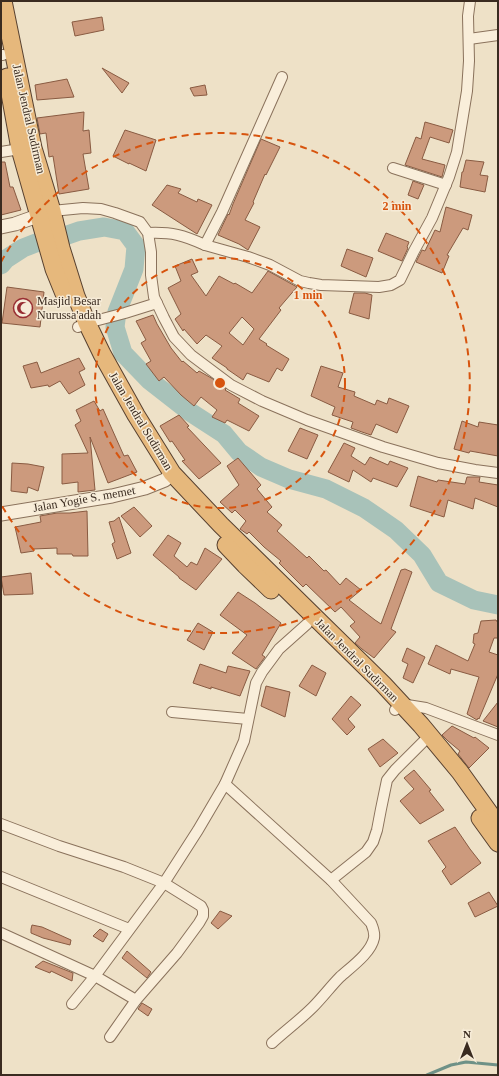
<svg xmlns="http://www.w3.org/2000/svg" width="499" height="1076" viewBox="0 0 499 1076" font-family="Georgia,serif">
<style>
.lines{fill:none;stroke-linecap:round;stroke-linejoin:round}
.stream{stroke:#6e9187;stroke-width:3}
.river{stroke:#a8c2b9;stroke-width:19}
.building{fill:#cc9a7d;stroke:#895b42;fill-rule:evenodd}
.minor-casing{stroke:#8a725c;stroke-width:12}
.tertiary-casing{stroke:#8a725c;stroke-width:15}
.trunk-casing{stroke:#584130;stroke-width:19}
.minor{stroke:#f9eeda;stroke-width:10}
.tertiary{stroke:#f9eeda;stroke-width:13}
.trunk{stroke:#e6b87c;stroke-width:17}
.ring{fill:none;stroke:#d7540e;stroke-width:2;stroke-dasharray:7 5}
.labels{text-anchor:middle;stroke-width:3;stroke-linejoin:round;paint-order:stroke}
.street-label{font-size:12px;fill:#3a2b20;stroke:#f6ebd7}
.poi-label{font-size:12px;fill:#3a2b20;stroke:#f6ebd7;text-anchor:start}
.centre{fill:#d7540e;stroke:#f6ebd7;stroke-width:2}
.ring-label{font-size:12px;text-anchor:middle;font-weight:bold;fill:#d7540e;stroke:#f6ebd7;stroke-width:3;stroke-linejoin:round;paint-order:stroke}
</style>
<rect width="100%" height="100%" fill="#eee1c7"/>
<g class="lines">
<path class="stream" d="M427,1075L451,1065L466,1062L498,1065"/>
<path class="river" d="M1,265L6,259L23,248L46,239L59,238L79,231L104,227L125,231L136,246L134,269L117,312L115,327L123,353L149,380L190,412L224,434L239,452L261,467L289,479L326,489L364,508L396,530L422,555L439,583L474,600L498,605"/>
</g>
<g class="building">
<path d="M102,17L104,30L75,36L72,22Z"/>
<path d="M102,68L129,83L122,93Z"/>
<path d="M67,79L74,97L37,100L35,85Z"/>
<path d="M205,85L207,95L194,96L190,88Z"/>
<path d="M84,112L83,131L89,130L91,153L83,154L89,189L59,194L53,156L49,157L46,133L40,134L37,118Z"/>
<path d="M425,122L453,130L449,143L430,137L422,159L445,165L442,177L405,165L416,137L421,139Z"/>
<path d="M125,130L156,140L146,171L129,163V164L113,156Z"/>
<path d="M261,139L280,147L266,175L265,174L253,202L254,203L245,220L260,227L248,250L239,244L218,235L228,214L229,215L233,204Z"/>
<path d="M466,160L484,162L480,175L488,176L485,192L460,187L462,172H463Z"/>
<path d="M1,162H5L10,187H13L21,210L1,215Z"/>
<path d="M413,181L424,185L418,199L408,195Z"/>
<path d="M167,185L181,189L178,193L197,202L198,199L212,205L197,234L152,205Z"/>
<path d="M446,207L472,215L468,230L463,228L447,255L449,256L442,273L416,262L422,250L425,251L435,230L440,232Z"/>
<path d="M386,233L409,242L407,247L408,248L402,261L378,251Z"/>
<path d="M347,249L373,258L366,277L341,266Z"/>
<path d="M192,259L198,272L191,275L206,296L219,276L234,284L235,283L252,293L268,271L297,287L279,308L281,310L259,339L267,344L266,345L289,359L282,371L277,368L269,382L247,373L243,380L227,369V368L212,358L222,346L206,335L197,344L184,329L183,331L175,319L181,314L168,288L181,281L175,266ZM242,317L254,329L243,345L229,333Z"/>
<path d="M7,287L44,292L40,327L2,323Z"/>
<path d="M354,293H365L372,295L369,319L349,313Z"/>
<path d="M153,315L157,324L171,348L182,362L183,361L197,373L199,371L213,379L214,380V381L226,389L225,390L240,399L238,403L259,416L249,431L227,420L225,423L212,417L217,410L201,397L194,406L181,395L164,377L159,381L146,364L151,361L141,343L146,340L136,321Z"/>
<path d="M79,358L85,369L79,372L85,385L69,394L60,381L49,387L48,385L31,388L23,366L37,362L41,373Z"/>
<path d="M321,366L343,373L338,387L355,392L354,396L375,405L377,400L387,404L389,398L409,406L397,433L376,424L371,435L362,432L351,428L353,422L332,415L335,407L311,396Z"/>
<path d="M94,401L100,411L103,409L124,456L128,455L137,472L108,483L90,437L95,490L78,492V482L62,484V454L88,453L75,425L81,421L76,410Z"/>
<path d="M179,415L189,426L187,427L221,463L199,479L182,461L185,460L172,441L170,442L160,426Z"/>
<path d="M462,421L478,427L479,422L498,425V456L470,451L469,453L454,449Z"/>
<path d="M300,428L318,435L307,459L288,451Z"/>
<path d="M344,443L355,448L351,456L365,465L370,457L388,465L390,461L408,468L397,487L373,478L371,482L353,470L349,482L328,472Z"/>
<path d="M238,458L261,485L257,489L272,507L267,512L282,525L277,531L307,558L309,556L324,571L326,570L340,585L346,578L361,590L349,600L375,620L381,624L401,570L405,569L412,572L391,629L396,632L374,658L362,649L355,643L360,637L350,626L355,622L341,607L335,612L306,584L303,587L279,563L281,561L264,547L249,532L247,534L240,529L246,521L235,510L232,513L220,502L239,485L227,466Z"/>
<path d="M12,463L28,464L44,467L38,491L28,487L27,493L11,491Z"/>
<path d="M418,476L437,482L438,480L465,484L467,477H480L479,482L498,485V507L475,498L473,509L448,500L444,517L410,506Z"/>
<path d="M134,507L152,526L140,537L121,516Z"/>
<path d="M87,511L88,556H73L72,554H57V548L33,549L34,551L21,553L15,527L41,522L40,516L57,513H70Z"/>
<path d="M119,517L131,553L117,559L112,544L115,542L109,522L114,521Z"/>
<path d="M168,535L181,543L174,556L187,567L191,562L197,565L205,548L222,559L196,590L179,578V577L153,555Z"/>
<path d="M31,573L33,594L4,595L1,577Z"/>
<path d="M238,592L255,603L281,623L262,655L265,657L256,669L232,653L247,635L220,615Z"/>
<path d="M496,620L498,623V638H494L489,652L498,655V674L479,719L478,718L477,720L467,714L479,677L451,669L450,674L428,664L436,645L468,661L475,644L473,643L474,634L478,633L481,621Z"/>
<path d="M198,623L213,632L204,650L187,640Z"/>
<path d="M407,648L425,657L413,683L403,678L408,664L402,661Z"/>
<path d="M200,664L226,673L228,666L250,671L240,696L211,687V689L193,683Z"/>
<path d="M312,665L326,673L316,696L299,686Z"/>
<path d="M266,686L290,692L285,717L261,706Z"/>
<path d="M351,696L361,705L348,719L355,727L347,735L332,719Z"/>
<path d="M498,702V727L483,721Z"/>
<path d="M452,726L474,738L475,737L489,748L469,768L458,754L460,751L448,741L442,735Z"/>
<path d="M383,739L398,753L380,767L368,749Z"/>
<path d="M414,770L431,790L429,791L444,810L420,824L400,801L414,789L404,778Z"/>
<path d="M455,827L470,849L481,863L451,885L442,871L446,867L428,841Z"/>
<path d="M489,892L498,906L475,917L468,903Z"/>
<path d="M220,911L232,916L218,929L211,923Z"/>
<path d="M32,925L42,927L71,940L70,945L43,938L31,933V929Z"/>
<path d="M100,929L108,934L103,942L93,936Z"/>
<path d="M127,951L151,972L147,978L122,958Z"/>
<path d="M43,961L73,973L72,981L51,971L50,973L35,967Z"/>
<path d="M142,1003L152,1009L148,1016L138,1009Z"/>
</g>
<g class="lines">
<g class="minor-casing">
<g id="minor">
<path d="M469,39L498,35"/>
<path d="M1,55H3"/>
<path d="M1,152L20,149L25,147"/>
<path d="M393,168L446,185"/>
<path d="M52,211L83,208L101,209L115,213L140,222L148,233L151,252V275L154,297L164,318L174,337L191,355L231,385L262,401L307,420L383,447L438,463L475,470L498,473"/>
<path d="M148,233C172,232 183,235 205,245L222,212L282,77"/>
<path d="M205,245L248,257L270,265L300,281L309,283L321,285L379,287L391,285L400,280L414,251L432,218L449,177L457,152L467,91L469,61L468,16L470,1"/>
<path d="M78,327L87,323L125,313L157,303"/>
<path d="M395,710L401,704L426,708L498,735"/>
<path d="M172,712L248,719"/>
<path d="M225,784L331,880L371,923C373,928 375,932 374,938C371,953 351,967 340,977C331,986 323,997 313,1007C300,1020 285,1031 272,1043"/>
<path d="M1,824L59,846L124,867L164,883L201,906L203,910V916L199,923L177,953L136,1000L95,976L72,1004"/>
<path d="M1,877L129,929"/>
<path d="M331,880L366,852L373,842L377,830L381,809L387,780L395,770L423,742"/>
<path d="M1,933L95,976L164,883L198,830L225,784L244,741L256,683L262,672L279,649L307,624"/>
<path d="M110,1037L136,1000"/>
</g>
</g>
<g class="tertiary-casing">
<g id="tertiary">
<path d="M1,227L15,224L46,213"/>
<path d="M1,514L112,496L145,488L165,480L172,473"/>
</g>
</g>
<g class="trunk-casing">
<g id="trunk">
<path d="M3,1L33,148L52,211L61,248L76,296L87,323L102,354L136,415L172,473L221,525L383,684L421,725L460,772L498,825"/>
<path d="M7,77L20,149L54,269L65,296"/>
<path d="M226,545L245,565L271,590"/>
<path d="M480,818L498,843"/>
</g>
</g>
<use href="#minor" class="minor"/>
<use href="#tertiary" class="tertiary"/>
<use href="#trunk" class="trunk"/>
</g>
<g class="ring">
<circle cx="220" cy="383" r="125"/>
<path d="M1 262A250 250 0 1 1 1 504"/>
</g>
<defs>
<g id="mosque-ring" transform="scale(1)"><circle r="9.5" fill="#f6ebd7" stroke="#982d32" stroke-width="1.5"/><path d="M3.5-4.9A6 6 0 1 0 3.5 4.9A5 5 0 1 1 3.5-4.9Z" fill="#982d32"/></g>
</defs>
<g fill-rule="evenodd">
<use href="#mosque-ring" x="23" y="308"/>
</g>
<g class="labels">
<g class="street-label">
<text transform="translate(29 119) rotate(77)" y="4">Jalan Jendral Sudirman</text>
<text transform="translate(141 421) rotate(59)" y="4">Jalan Jendral Sudirman</text>
<text transform="translate(84 499) rotate(-10)" y="4">Jalan Yogie S. memet</text>
<text transform="translate(357 660) rotate(45)" y="4">Jalan Jendral Sudirman</text>
</g>
<g class="poi-label">
<text x="37" y="305">Masjid Besar<tspan x="37" dy="14">Nurussa'adah</tspan></text>
</g>
</g>
<circle cx="220" cy="383" r="6" class="centre"/>
<g class="ring-label">
<text x="397" y="210">2 min</text>
<text x="308" y="299">1 min</text>
</g>
<rect width="499" height="1076" fill="none" stroke="#3a2b20" stroke-width="4"/>
<g transform="translate(467 1044)" stroke="#f6ebd7" stroke-width="3" paint-order="stroke">
<path d="M0-3L7 15L0 10L-7 15Z" fill="#3a2b20"/>
<text y="-6" font-size="11" font-weight="bold" text-anchor="middle" fill="#3a2b20">N</text>
</g>
</svg>
